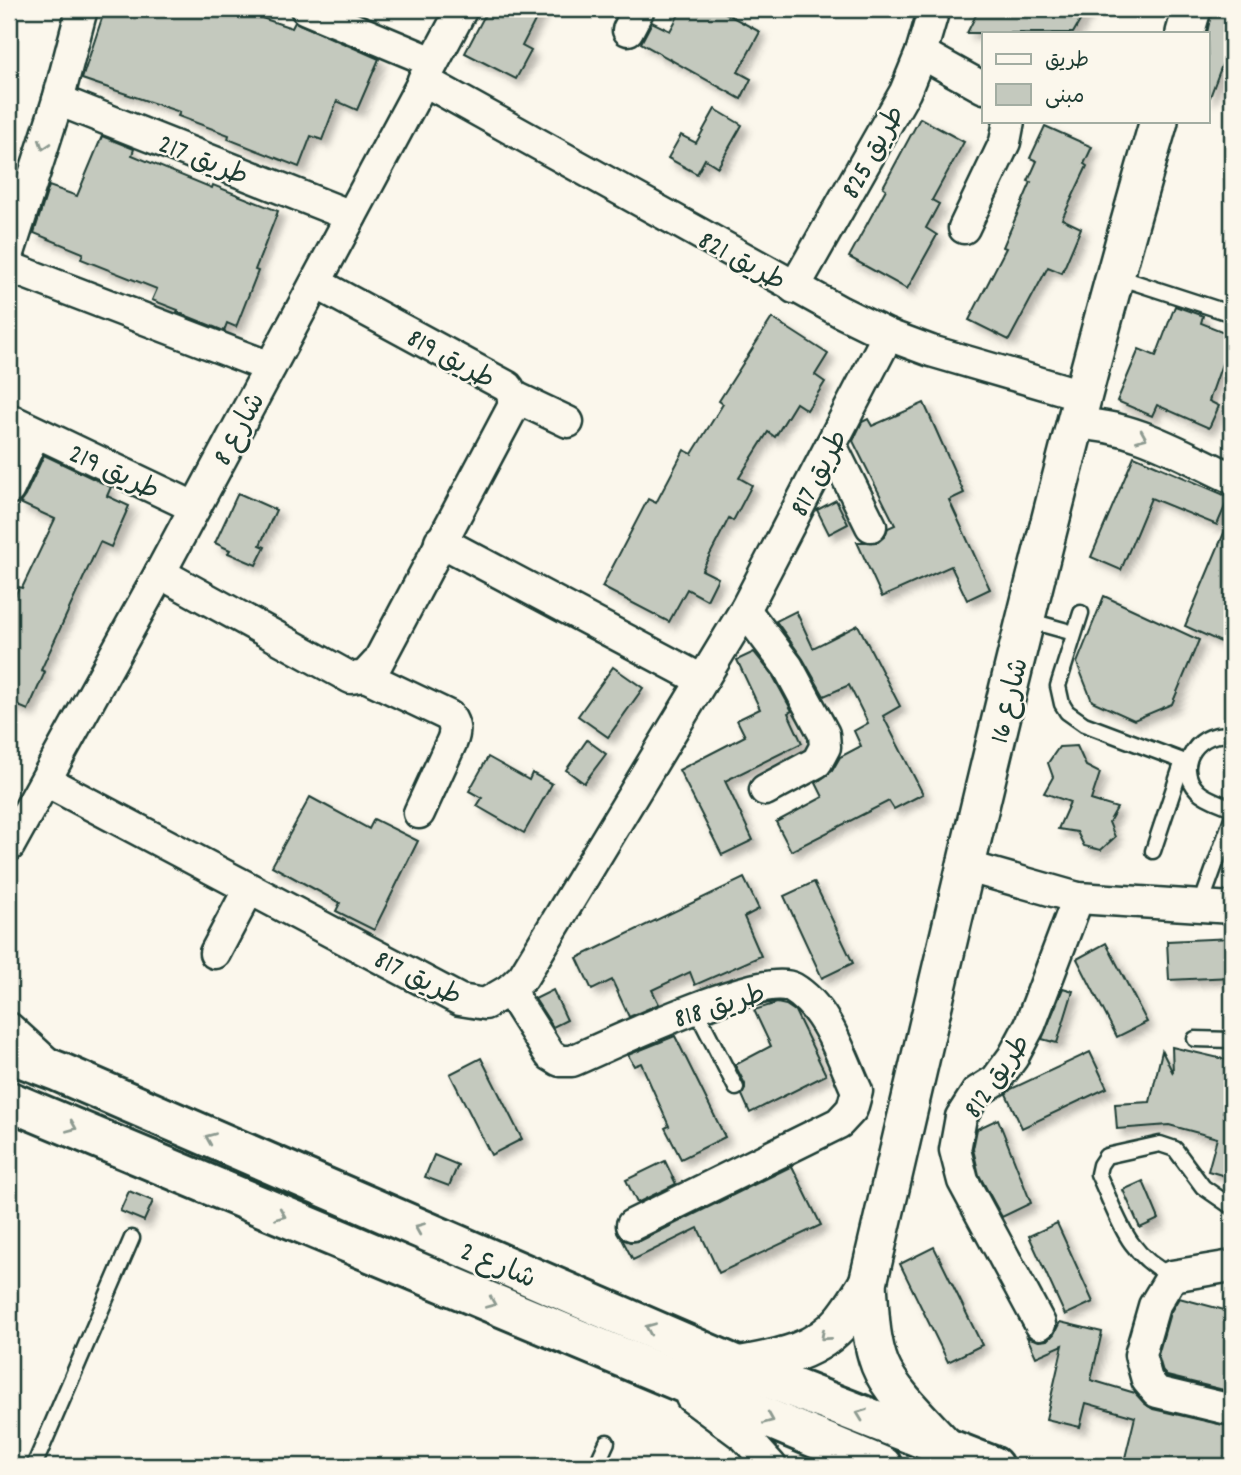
<svg xmlns="http://www.w3.org/2000/svg" width="1241" height="1475" viewBox="0 0 1241 1475" font-family="Dekko,'Playpen Sans Arabic',sans-serif">
<style>
.building{fill:#c4c9be;stroke:#1f3d34;stroke-width:2;filter:url(#shadow)}
.lines{fill:none;stroke-linecap:round;stroke-linejoin:round}
.service-casing{stroke:#1f3d34;stroke-width:19}
.minor-casing{stroke:#1f3d34;stroke-width:35}
.tertiary-casing{stroke:#1f3d34;stroke-width:42}
.secondary-casing{stroke:#1f3d34;stroke-width:44}
.service{stroke:#fbf7ec;stroke-width:14}
.minor{stroke:#fbf7ec;stroke-width:30}
.tertiary{stroke:#fbf7ec;stroke-width:37}
.secondary{stroke:#fbf7ec;stroke-width:38}
.oneway{stroke:#8d9a90}
.labels{text-anchor:middle;stroke-width:5;stroke-linejoin:round;paint-order:stroke}
.street-label{font-size:28px;fill:#1f3d34;stroke:#fbf7ec}
</style>
<defs>
<filter id="shadow"><feDropShadow dx="6" dy="6" stdDeviation="3.5" flood-color="#0004"/></filter>
</defs>
<rect width="100%" height="100%" fill="#fbf7ec"/>
<filter id="ink" filterUnits="userSpaceOnUse"><feTurbulence type="fractalNoise" baseFrequency=".0143" numOctaves="2"/><feDisplacementMap in="SourceGraphic" scale="14" xChannelSelector="R" yChannelSelector="G"/><feConvolveMatrix kernelMatrix="1 2 1 2 8 2 1 2 1" color-interpolation-filters="sRGB"/></filter>
<g filter="url(#ink)">
<g class="building">
<path d="M105,9H255L253,15L292,28L295,22L379,59L357,110L337,101L322,140L311,136L299,167L228,139L229,135L178,116L180,112L82,79Z"/>
<path d="M488,9H541L522,46L531,51L516,79L465,53Z"/>
<path d="M682,9H718L760,32L738,72L751,79L741,99L641,43L652,22L670,31Z"/>
<path d="M979,9H1087L1073,33H967Z"/>
<path d="M1212,9H1232V38L1210,97H1208L1207,33Z"/>
<path d="M715,109L742,125L718,167L705,159L697,174L668,158L681,135L696,143Z"/>
<path d="M920,118L964,142L932,200L939,204L926,228L937,235L907,289L849,257L886,189L883,187Z"/>
<path d="M1045,126L1092,147L1084,164L1087,166L1062,219L1081,228L1062,273L1048,267L1009,340L969,320L1006,248L1003,247L1031,182L1028,181L1037,161L1030,158Z"/>
<path d="M102,136L134,149L132,155L212,188L213,185L278,211L255,270L258,271L236,327L227,323L224,331L177,312L178,310L152,300L157,289L81,259L83,253L34,233L49,186L77,196Z"/>
<path d="M1175,306L1203,316L1201,323L1232,335L1209,401L1219,406L1209,428L1157,405L1152,416L1117,401L1139,349L1156,356Z"/>
<path d="M772,318L828,354L815,375L825,382L807,410L796,403L775,437L768,432L739,478L752,485L733,521L729,518L702,570L718,578L707,600L687,589L669,622L602,587L648,499L656,503L684,450L692,454L723,404L719,401Z"/>
<path d="M924,403L964,493L949,500L990,589L967,600L951,566L882,597L857,542H878L885,536L888,528L895,525L853,441L862,422L868,419L872,426Z"/>
<path d="M44,455L111,487L107,496L129,506L111,547L100,542L41,670L45,672L28,710L9,702V609L19,587L22,588L55,519L20,503L25,496Z"/>
<path d="M1134,456L1229,497L1217,525L1151,498L1121,570L1091,557Z"/>
<path d="M238,493L276,510L260,545L265,547L256,565L228,553L230,550L215,543Z"/>
<path d="M836,500L848,524L829,534L817,510Z"/>
<path d="M1231,516H1232V647L1185,626Z"/>
<path d="M1104,596L1199,640L1172,704L1134,720L1092,701L1077,663Z"/>
<path d="M796,611L813,648L858,625L900,706L883,716L923,794L894,809L889,801L791,851L776,822L823,797L816,783L832,771L840,757L861,746L854,731L868,723L849,685L824,696L803,659L776,621Z"/>
<path d="M754,652L773,676L792,711L788,713L802,743L725,781L753,840L722,855L679,770L745,736L737,720L760,709L737,660Z"/>
<path d="M613,667L643,688L608,737L578,716Z"/>
<path d="M587,740L606,754L584,783L566,770Z"/>
<path d="M1077,746L1086,766L1100,773L1091,800L1117,808L1109,822L1115,837L1101,850L1084,846L1077,832L1058,829L1070,802L1044,793L1053,777L1048,763L1059,747Z"/>
<path d="M488,757L529,780L532,773L552,784L524,833L477,806L482,798L469,791Z"/>
<path d="M310,797L369,829L374,819L418,841L374,930L336,911L340,903L272,866Z"/>
<path d="M744,878L759,909L744,917L761,956L695,985L690,972L652,990L659,1004L629,1017L612,980L592,990L577,958Z"/>
<path d="M814,882L853,963L822,978L784,896Z"/>
<path d="M1232,938V977L1169,980L1167,941Z"/>
<path d="M1106,943L1147,1022L1117,1037L1077,959Z"/>
<path d="M1063,988L1073,991L1057,1043L1042,1039Z"/>
<path d="M553,990L567,1020L553,1027L535,999Z"/>
<path d="M777,1003L786,1005L795,1011L826,1075L750,1113L742,1095L745,1089V1084L735,1065L771,1046L754,1010Z"/>
<path d="M675,1036L725,1137L681,1159L665,1128L669,1126L641,1063L634,1066L628,1055Z"/>
<path d="M1172,1047L1232,1061V1096L1228,1095L1223,1113L1225,1107L1232,1108V1178L1208,1171L1217,1138L1169,1125L1117,1129L1115,1104L1150,1102L1162,1051L1173,1073Z"/>
<path d="M1090,1052L1107,1088L1022,1128L1006,1094L1011,1089Z"/>
<path d="M481,1058L522,1139L491,1155L450,1074Z"/>
<path d="M998,1119L1031,1203L1002,1217L979,1175L973,1149L977,1129Z"/>
<path d="M434,1155L458,1165L449,1186L425,1177Z"/>
<path d="M665,1161L676,1184L637,1203L626,1180Z"/>
<path d="M792,1166L821,1225L719,1273L698,1228L633,1260L622,1239L630,1242L640,1241Z"/>
<path d="M1143,1181L1159,1219L1140,1228L1123,1190Z"/>
<path d="M129,1191L153,1201L144,1221L120,1211Z"/>
<path d="M1057,1223L1093,1302L1065,1315L1029,1236Z"/>
<path d="M934,1247L982,1345L948,1362L900,1264Z"/>
<path d="M1179,1298L1232,1312V1392L1167,1376L1163,1372L1158,1355L1170,1313Z"/>
<path d="M1060,1322L1102,1332L1091,1380L1135,1393L1144,1403L1153,1409L1232,1427V1466H1123L1135,1417L1086,1403L1080,1427L1046,1419L1063,1345L1036,1357L1027,1337L1039,1341L1048,1340L1054,1334Z"/>
</g>
<g class="lines">
<g class="service-casing">
<g id="service">
<path d="M1115,276L1232,314"/>
<path d="M1081,613L1058,686L1062,704L1067,712L1084,724L1188,763"/>
<path d="M1027,620L1074,633"/>
<path d="M1232,736C1201,727 1172,765 1198,791C1206,799 1221,803 1232,808"/>
<path d="M1153,851L1183,761"/>
<path d="M1200,907L1232,818"/>
<path d="M695,1008L736,1088"/>
<path d="M1195,1039L1232,1040"/>
<path d="M1172,1276C1125,1254 1119,1218 1098,1174L1100,1165L1106,1156L1160,1144L1175,1149L1203,1187L1232,1207"/>
<path d="M34,1466L132,1238"/>
<path d="M596,1466L607,1442"/>
</g>
</g>
<g class="minor-casing">
<g id="minor">
<path d="M306,9L433,62"/>
<path d="M628,30L639,9"/>
<path d="M921,53L984,88"/>
<path d="M423,80L841,312L888,335L931,351L1082,395"/>
<path d="M58,100L351,216"/>
<path d="M964,228L1005,142L1009,121"/>
<path d="M9,253L58,100L82,9"/>
<path d="M9,267L270,367"/>
<path d="M794,288L905,92L921,53L934,9"/>
<path d="M513,396L568,422"/>
<path d="M9,419L194,507"/>
<path d="M1076,424C1132,424 1182,455 1232,478"/>
<path d="M831,445L871,526"/>
<path d="M9,489L35,432"/>
<path d="M440,541L702,680"/>
<path d="M160,573L351,678L365,676L378,662L513,407V396L508,387L316,283"/>
<path d="M745,610L788,667L824,734L825,747L817,762L765,790"/>
<path d="M365,676L449,716C455,725 456,731 452,741L419,813"/>
<path d="M46,781L460,1000L485,1004L509,990L523,977L745,610L888,335"/>
<path d="M9,846L160,573L462,9"/>
<path d="M965,866L1078,898L1232,908"/>
<path d="M215,953L249,889"/>
<path d="M509,990L550,1055L560,1061H572C607,1046 764,971 793,988C827,1008 841,1056 857,1091L852,1109L839,1123L632,1225"/>
<path d="M9,1028L45,1061"/>
<path d="M1232,1266L1172,1276L1154,1306L1140,1355L1147,1380L1157,1392L1232,1410"/>
<path d="M1040,1324L963,1181L955,1150L961,1117L977,1092L996,1080L1013,1057L1030,1025L1078,898"/>
<path d="M691,1397L745,1437L771,1466"/>
</g>
</g>
<g class="tertiary-casing">
<g id="tertiary">
<path d="M1185,33L1192,9"/>
<path d="M737,1366C776,1359 816,1353 843,1320C852,1309 860,1296 868,1283"/>
<path d="M946,1447C927,1426 890,1391 880,1365C870,1339 870,1311 868,1283C959,894 1047,504 1159,121"/>
</g>
</g>
<g class="secondary-casing">
<g id="secondary">
<path d="M9,1053L59,1072L737,1366L993,1466"/>
<path d="M9,1101L882,1466"/>
</g>
</g>
<use href="#service" class="service"/>
<use href="#minor" class="minor"/>
<use href="#tertiary" class="tertiary"/>
<use href="#secondary" class="secondary"/>
</g>
<defs><path id="oneway-chevron" d="M-2-3.5L2.5 0L-2 3.5" fill="none" stroke-width="1.6" stroke-linecap="round" stroke-linejoin="round" transform="scale(1.75)"/></defs>
<g class="oneway">
<use href="#oneway-chevron" transform="translate(44 145) rotate(108)"/>
<use href="#oneway-chevron" transform="translate(1142 437) rotate(23)"/>
<use href="#oneway-chevron" transform="translate(72 1127) rotate(23)"/>
<use href="#oneway-chevron" transform="translate(210 1138) rotate(-157)"/>
<use href="#oneway-chevron" transform="translate(281 1215) rotate(23)"/>
<use href="#oneway-chevron" transform="translate(419 1228) rotate(-157)"/>
<use href="#oneway-chevron" transform="translate(491 1303) rotate(23)"/>
<use href="#oneway-chevron" transform="translate(650 1328) rotate(-157)"/>
<use href="#oneway-chevron" transform="translate(825 1336) rotate(139)"/>
<use href="#oneway-chevron" transform="translate(861 1414) rotate(-159)"/>
<use href="#oneway-chevron" transform="translate(769 1419) rotate(23)"/>
</g>
</g>
<g class="labels">
<g class="street-label">
<text transform="translate(871 151) rotate(-61)" y="10">طريق 825</text>
<text transform="translate(204 158) rotate(22)" y="10">طريق 217</text>
<text transform="translate(743 259) rotate(29)" y="10">طريق 821</text>
<text transform="translate(452 357) rotate(29)" y="10">طريق 819</text>
<text transform="translate(237 428) rotate(-61)" y="10">شارع 8</text>
<text transform="translate(115 470) rotate(25)" y="10">طريق 219</text>
<text transform="translate(817 472) rotate(-62)" y="10">طريق 817</text>
<text transform="translate(1007 700) rotate(-76)" y="10">شارع 16</text>
<text transform="translate(419 976) rotate(26)" y="10">طريق 817</text>
<text transform="translate(719 1004) rotate(-17)" y="10">طريق 818</text>
<text transform="translate(995 1075) rotate(-55)" y="10">طريق 812</text>
<text transform="translate(499 1263) rotate(23)" y="10">شارع 2</text>
</g>
</g>
<rect width="1241" height="1475" fill="none" stroke="#fbf7ec" stroke-width="35"/>
<rect x="18" y="18" width="1206" height="1440" fill="none" stroke="#1f3d34" stroke-width="2.5" filter="url(#ink)"/>
<rect x="982" y="32" width="228" height="91" fill="#fbf7ec" stroke="#a3ada2" stroke-width="2"/>
<rect x="996" y="54" width="35" height="10" fill="#fbf7ec" stroke="#a3ada2" stroke-width="2"/>
<text x="1045" y="66" font-size="21" fill="#1f3d34">طريق</text>
<rect x="996" y="84" width="35" height="21" fill="#c4c9be" stroke="#a3ada2" stroke-width="2"/>
<text x="1045" y="102" font-size="21" fill="#1f3d34">مبنى</text>
</svg>
